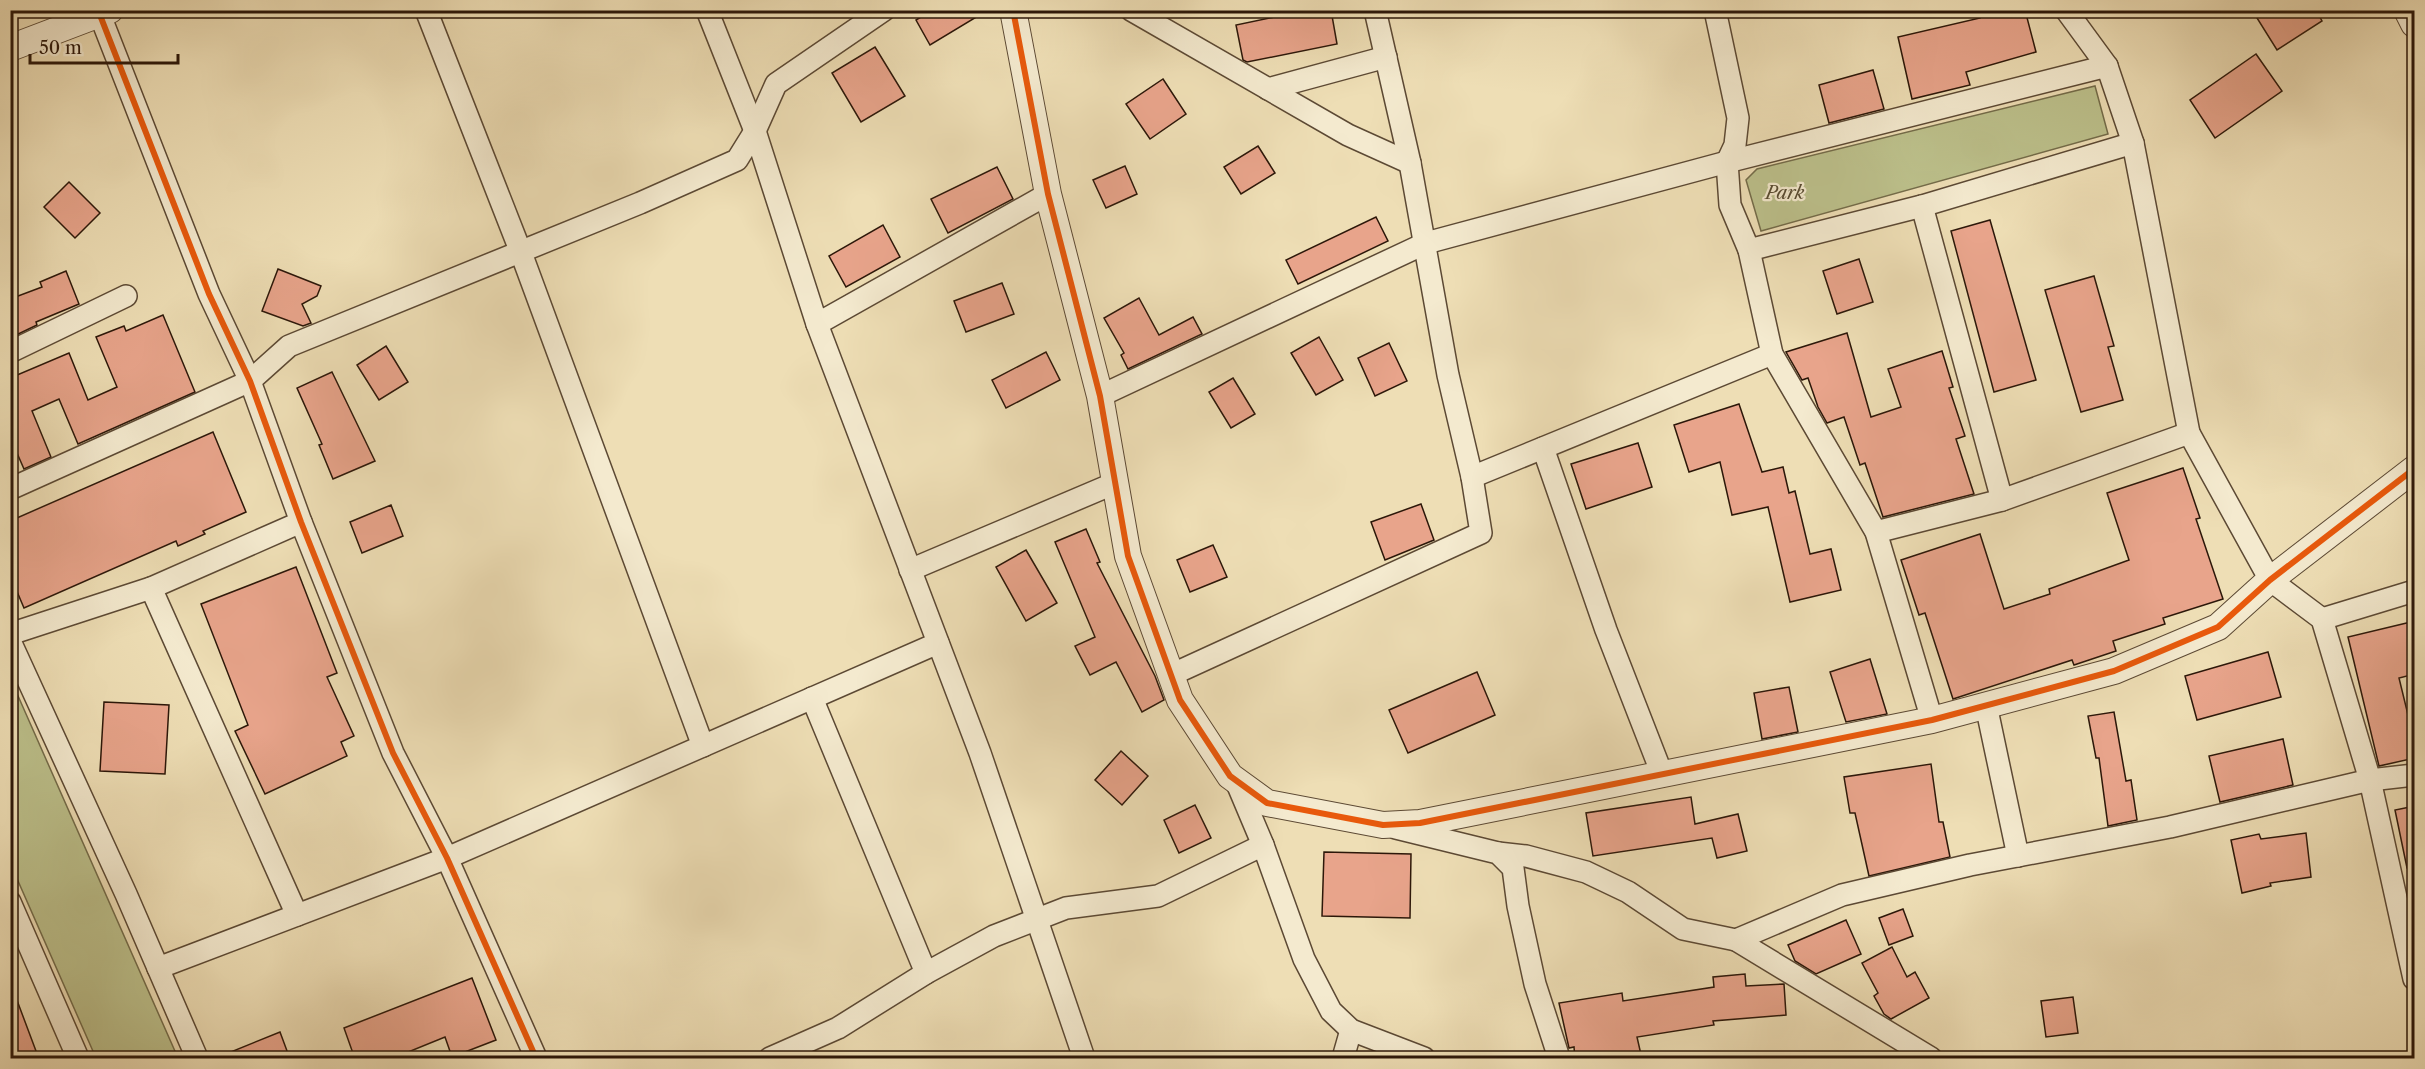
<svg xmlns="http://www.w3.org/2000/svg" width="2425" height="1069" viewBox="0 0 2425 1069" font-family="'Libre Caslon Text',serif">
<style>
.green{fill:#bcc08b;stroke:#746c4a;stroke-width:1.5}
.building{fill:#e8a48b;stroke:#2c1709;stroke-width:1.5}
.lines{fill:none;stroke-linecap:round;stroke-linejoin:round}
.minor-casing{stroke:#5c4934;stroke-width:24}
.tertiary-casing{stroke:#5c4934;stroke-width:28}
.minor{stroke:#f4eacf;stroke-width:21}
.tertiary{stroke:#f4eacf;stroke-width:26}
.cycleway-casing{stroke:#f4eacf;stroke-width:10}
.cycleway{stroke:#e8590c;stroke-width:6}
.labels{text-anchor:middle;stroke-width:4.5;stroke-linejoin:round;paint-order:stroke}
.park-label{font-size:18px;font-style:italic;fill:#574a30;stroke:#f4eacf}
</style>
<rect width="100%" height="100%" fill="#eedeb5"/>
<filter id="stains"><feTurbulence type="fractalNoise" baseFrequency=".00333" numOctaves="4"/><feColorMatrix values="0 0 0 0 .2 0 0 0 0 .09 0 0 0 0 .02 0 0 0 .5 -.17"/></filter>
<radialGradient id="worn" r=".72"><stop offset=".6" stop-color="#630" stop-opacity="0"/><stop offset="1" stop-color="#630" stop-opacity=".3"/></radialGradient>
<g class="green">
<path d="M2095,86L2108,134L1761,231L1746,180L1757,169Z"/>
<path d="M11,680L178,1058H96L11,865Z"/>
</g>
<g class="building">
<path d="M932,10H988L930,45L916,20Z"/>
<path d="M1308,10H1331L1337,44L1247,62L1243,60L1236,25Z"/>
<path d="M1978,10H2025L2036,52L1966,72L1970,85L1912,99L1898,37L1980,18Z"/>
<path d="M2252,10H2316L2322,21L2277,50Z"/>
<path d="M875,47L905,96L861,122L832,73Z"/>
<path d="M2256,54L2282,91L2215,138L2190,100Z"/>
<path d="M1873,70L1884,109L1829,123L1819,85Z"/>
<path d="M1163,79L1186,114L1150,139L1126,104Z"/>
<path d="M1258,146L1275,173L1241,194L1224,167Z"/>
<path d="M1125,166L1137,194L1106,208L1093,180Z"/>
<path d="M997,167L1013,199L948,233L931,199Z"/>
<path d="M69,182L100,213L75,238L44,207Z"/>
<path d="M1376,217L1388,241L1298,284L1286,260Z"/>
<path d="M1990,220L2036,380L1994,392L1951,231Z"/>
<path d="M883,225L900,257L846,287L829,256Z"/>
<path d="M1859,259L1873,302L1837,314L1823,271Z"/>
<path d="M278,269L321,286L317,296L302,304L311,323L303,326L262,311Z"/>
<path d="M66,271L79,304L36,322L37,325L10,338V299L42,287L40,282Z"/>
<path d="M2094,276L2114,346L2108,347L2123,400L2081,412L2045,290Z"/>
<path d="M1002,283L1014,314L966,332L954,301Z"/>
<path d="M1139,298L1159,335L1193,317L1202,334L1128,369L1121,355L1124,353L1104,318Z"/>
<path d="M163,315L195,392L78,444L59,399L32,411L51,457L24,469L10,437V378L69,353L88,400L117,387L96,337L124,326L126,331Z"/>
<path d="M1847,333L1871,417L1901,407L1888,369L1942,351L1953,387L1949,388L1965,436L1956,439L1974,494L1883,517L1865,463L1860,465L1844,417L1827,423L1818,407L1808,378L1802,380L1786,352Z"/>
<path d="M1319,337L1343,380L1316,395L1291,353Z"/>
<path d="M1389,343L1407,381L1375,396L1358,358Z"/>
<path d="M386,346L408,382L379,400L357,365Z"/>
<path d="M1046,352L1060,380L1006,408L992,380Z"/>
<path d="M332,372L375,461L333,479L319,445L322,444L297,388Z"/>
<path d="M1233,378L1255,414L1231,428L1209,392Z"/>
<path d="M1739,404L1762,472L1783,467L1789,493L1795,491L1810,554L1831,549L1841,590L1790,602L1768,507L1732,515L1720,462L1689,472L1674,425Z"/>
<path d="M213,432L246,512L203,531L205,534L178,546L176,541L24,608L10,575V521Z"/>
<path d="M1638,443L1652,487L1586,509L1571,464Z"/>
<path d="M2183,468L2200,518L2196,519L2223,599L2163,618L2165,624L2113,641L2116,651L2074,665L2072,660L1953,699L1925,613L1919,615L1901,560L1980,534L2004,609L2050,594L2049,589L2129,560L2107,493Z"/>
<path d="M1421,504L1434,540L1385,560L1371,522Z"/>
<path d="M391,505L403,536L362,553L350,522Z"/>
<path d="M1086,529L1100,562L1097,563L1155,676L1164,700L1142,712L1116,662L1090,675L1075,646L1095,637L1055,542Z"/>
<path d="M1213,545L1227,577L1190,592L1177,560Z"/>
<path d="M1026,550L1057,603L1026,621L996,567Z"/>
<path d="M296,567L337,673L327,677L354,736L341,742L347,756L265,794L235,731L248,725L201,604Z"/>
<path d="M2415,621V674L2399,678L2408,715L2415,713V758L2379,766L2348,637Z"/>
<path d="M2268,652L2281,697L2197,720L2185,676Z"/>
<path d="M1870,659L1887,714L1846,722L1830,672Z"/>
<path d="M1477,672L1495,715L1408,753L1389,710Z"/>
<path d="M1789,687L1798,732L1762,739L1754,693Z"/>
<path d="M104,702L169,705L165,774L100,771Z"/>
<path d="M2114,712L2126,781L2131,780L2137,820L2108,826L2099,758H2096L2088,716Z"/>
<path d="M2283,739L2293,785L2220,802L2209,756Z"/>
<path d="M1121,751L1148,776L1122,805L1095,780Z"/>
<path d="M1931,764L1939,822H1943L1950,857L1869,876L1855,813H1850L1844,777Z"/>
<path d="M1691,797L1695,824L1738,814L1747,851L1717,858L1712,838L1593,856L1586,813Z"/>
<path d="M1195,805L1211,838L1179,853L1164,820Z"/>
<path d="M2415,806V867L2407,868L2395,810Z"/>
<path d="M2306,833L2311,877L2270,883L2271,886L2242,893L2231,840L2259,834L2261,839Z"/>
<path d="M1324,852L1411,854L1410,918L1322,916Z"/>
<path d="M1903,909L1913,936L1889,945L1879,918Z"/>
<path d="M1846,920L1861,954L1816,974L1795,961L1788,945Z"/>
<path d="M1892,947L1907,977L1915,972L1929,998L1891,1019L1884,1014L1874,996L1878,993L1862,963Z"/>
<path d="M1745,974L1746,986L1784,984L1786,1015L1713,1021L1714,1025L1637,1037L1642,1059H1575L1574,1047L1569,1048L1559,1003L1622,993L1623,1001L1714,987L1713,977Z"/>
<path d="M472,978L496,1040L452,1057L445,1037L391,1059H355L344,1028Z"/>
<path d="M10,987H12L39,1059H10Z"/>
<path d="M2073,997L2078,1033L2046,1037L2041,1001Z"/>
<path d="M280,1032L290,1059H216V1058Z"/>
</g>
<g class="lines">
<g class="minor-casing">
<g id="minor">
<path d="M98,10L209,294L250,381L301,522L393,753L447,858L536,1058"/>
<path d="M426,10L520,250L703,746"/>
<path d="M707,10L755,131L817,324L980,753L1084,1058"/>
<path d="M1131,10L1348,135L1410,163"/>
<path d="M1715,10L1738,118L1735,145L1727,162L1730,205L1749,250L1772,354L1876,532L1932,720"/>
<path d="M2066,10L2107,66L2133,143L2189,433L2270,580L2322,619L2370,780L2414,979"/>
<path d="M1268,89L1386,57"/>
<path d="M1922,206L2002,500"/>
<path d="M1749,250L1922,206L2133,143"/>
<path d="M817,324L1048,194"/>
<path d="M10,352L126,296"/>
<path d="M1100,396L1426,243L1727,162L2107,66"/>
<path d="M1543,448L1606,630L1662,774"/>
<path d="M1472,477L1772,354"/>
<path d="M10,489L250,381L289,346L640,203L737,160L755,131L776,84L884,10"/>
<path d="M1876,532L2002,500L2189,433"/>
<path d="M910,570L1115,483"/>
<path d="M151,588L297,915"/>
<path d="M2322,619L2414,591"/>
<path d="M10,634L151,588L301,522"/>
<path d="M10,641L126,894L197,1058"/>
<path d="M1171,675L1481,533L1472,477L1448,375L1410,163L1375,10"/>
<path d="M812,698L926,973"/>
<path d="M1986,705L2018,856"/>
<path d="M1236,781L1263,845L1304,959L1331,1011L1351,1030L1424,1058"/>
<path d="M1396,828L1498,853L1513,868L1518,906L1535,984L1559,1058"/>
<path d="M1498,853L1526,856L1586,872L1628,892L1683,929L1736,940L1842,895L1970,865L2170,827L2370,780L2414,775"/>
<path d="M10,902L78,1058"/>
<path d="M1736,940L1931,1058"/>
<path d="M158,968L447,858L938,643"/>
<path d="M770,1058L838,1028L926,973L994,936L1066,908L1158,896L1263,845"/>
<path d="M1343,1058L1351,1030"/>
</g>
</g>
<g class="tertiary-casing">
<g id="tertiary">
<path d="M1013,10L1048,194L1100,396L1128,556L1180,700L1230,776L1267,803L1383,825L1420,823L1932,720L2114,671L2218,627L2270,580L2414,469"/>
<path d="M2407,10L2414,24"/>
<path d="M10,48L110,10"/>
</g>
</g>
<use href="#minor" class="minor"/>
<use href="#tertiary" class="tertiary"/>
<g class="cycleway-casing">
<g id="cycleway">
<path d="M98,10L209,294L250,381L301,522L393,753L447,858L536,1058"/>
<path d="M1013,10L1048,194L1100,396L1128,556L1180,700L1230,776L1267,803L1383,825L1420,823L1932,720L2114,671L2218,627L2270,580L2414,469"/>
</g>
</g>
<use href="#cycleway" class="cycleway"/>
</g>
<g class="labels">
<g class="park-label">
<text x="1785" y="199">Park</text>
</g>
</g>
<rect width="2425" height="1069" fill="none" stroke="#eedeb5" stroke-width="36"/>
<rect x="12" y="12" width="2401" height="1045" fill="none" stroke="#2c1709" stroke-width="3"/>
<rect x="18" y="18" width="2389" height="1033" fill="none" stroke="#2c1709" stroke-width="1.5"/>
<path d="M30 54v9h148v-9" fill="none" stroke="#2c1709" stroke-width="3"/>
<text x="39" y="54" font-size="18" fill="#2c1709" stroke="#f4eacf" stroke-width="4.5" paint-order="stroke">50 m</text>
<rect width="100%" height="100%" filter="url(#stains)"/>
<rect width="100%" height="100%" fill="url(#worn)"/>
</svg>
